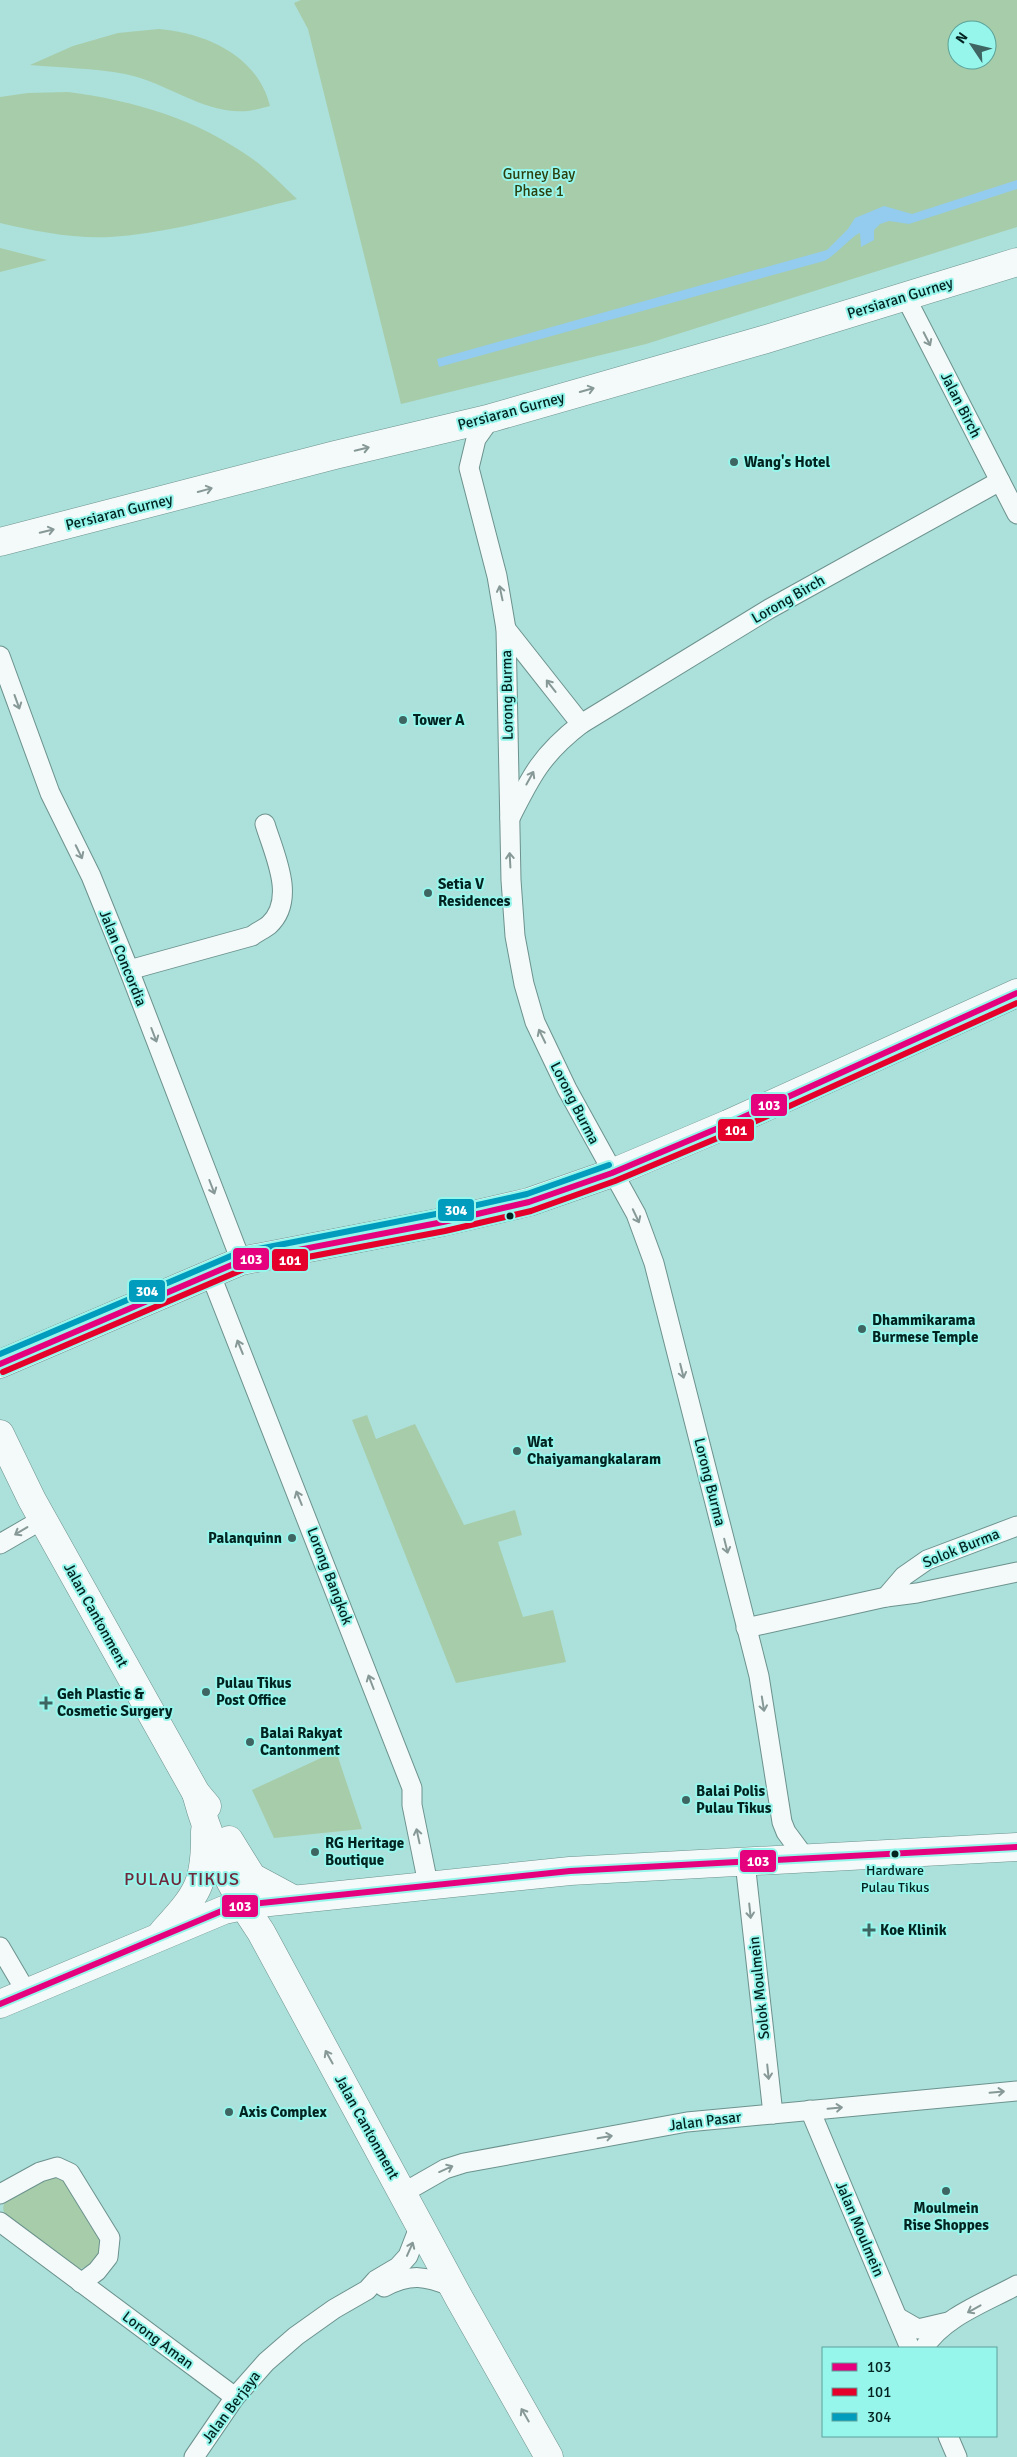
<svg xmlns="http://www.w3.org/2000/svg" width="1017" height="2457" viewBox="0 0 1017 2457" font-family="Signika,sans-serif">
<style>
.green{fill:#a7cca9;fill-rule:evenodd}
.water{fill:#93ccef}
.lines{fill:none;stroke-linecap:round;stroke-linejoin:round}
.minor-casing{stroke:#6c928e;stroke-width:21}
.secondary-casing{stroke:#6c928e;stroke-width:29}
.minor{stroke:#f3faf9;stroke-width:19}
.secondary{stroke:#f3faf9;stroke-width:28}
.bus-1-casing{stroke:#96f6ec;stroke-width:10}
.bus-2-casing{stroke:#96f6ec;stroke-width:10}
.bus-3-casing{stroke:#96f6ec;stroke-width:10}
.bus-1{stroke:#e5007d;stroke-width:6}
.bus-2{stroke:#e4002b;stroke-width:6}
.bus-3{stroke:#009cbd;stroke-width:6}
.oneway{stroke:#879997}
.poi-dot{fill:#3e6561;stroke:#96f6ec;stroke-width:2}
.bus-dot{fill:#032320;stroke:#96f6ec;stroke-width:2}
.labels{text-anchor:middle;stroke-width:4;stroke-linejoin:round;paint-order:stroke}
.bus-label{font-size:14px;fill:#032320;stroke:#96f6ec}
.park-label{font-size:15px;fill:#2d3f0d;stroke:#96f6ec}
.street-label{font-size:15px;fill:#032320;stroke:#96f6ec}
.poi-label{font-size:15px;font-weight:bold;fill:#032320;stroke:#96f6ec;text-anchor:start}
.quarter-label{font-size:18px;letter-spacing:1px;fill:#6f293b;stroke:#96f6ec}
.line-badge{stroke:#96f6ec;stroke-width:2}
.badge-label{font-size:14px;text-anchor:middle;font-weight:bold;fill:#fff}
</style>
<rect width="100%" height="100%" fill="#ace0da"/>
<g class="green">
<path d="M301,0H1017V227L646,344L401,404L308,29L294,3ZM957,30H987V60H957Z"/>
<path d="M159,29C206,33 258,56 270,106C263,108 255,110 248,111C204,115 167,82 125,74C94,68 62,68 30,65L73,46L118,33Z"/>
<path d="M68,92C136,101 197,119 254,160C269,171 283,186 297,199C235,214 173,233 110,237C73,239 35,231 0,223V97L28,93Z"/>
<path d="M0,248L47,260L0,272Z"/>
<path d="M367,1415L376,1439L415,1424L464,1525L515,1510L522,1535L498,1542L523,1617L553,1610L566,1662L456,1683L352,1420Z"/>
<path d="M336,1751L362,1829L274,1838L252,1790Z"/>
<path d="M47,2176L60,2177L66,2181C82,2207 126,2253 78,2270L6,2216C2,2209 2,2205 8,2198Z"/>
</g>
<path class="water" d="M1017,180V189L909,224L889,221L880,224L874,230V240L861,247L860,233C854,234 835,256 824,261L439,367L437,359L827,250L848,229L855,218L884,206L912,214Z"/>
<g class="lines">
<g class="minor-casing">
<g id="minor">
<path d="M905,296L1017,514"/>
<path d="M491,418L476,439L469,468L497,576L506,629L511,880L515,936L524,984L535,1022L567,1089L636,1214L654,1263L759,1676L782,1822L786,1832L806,1859"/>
<path d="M506,629L581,724"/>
<path d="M0,656L50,793L91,876L129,970L241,1261"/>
<path d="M510,818C531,776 542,754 581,724L769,609L1000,481"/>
<path d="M129,970L252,936C257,932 264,929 269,925C297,899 274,854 265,824"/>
<path d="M210,1273L412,1788V1805L428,1884"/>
<path d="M0,1544L43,1519"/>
<path d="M886,1597L904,1576L927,1560L1017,1526"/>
<path d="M746,1628L886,1597L917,1593L1017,1572"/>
<path d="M745,1862L773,2114"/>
<path d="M0,1947L27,1993"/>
<path d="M810,2110L910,2348"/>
<path d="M403,2193L445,2169L464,2163L687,2122L1017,2091"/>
<path d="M0,2194L40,2172L57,2167L70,2173L110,2238L108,2257L97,2271L81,2283"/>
<path d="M0,2222L235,2397"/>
<path d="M384,2287C411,2273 425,2276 453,2287"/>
<path d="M897,2317L918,2329L948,2322"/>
<path d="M924,2348C943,2317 986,2302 1017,2285"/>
<path d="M948,2436L957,2457"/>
<path d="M194,2457L235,2397L266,2362L296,2336L334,2309L367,2290L376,2280L398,2267L408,2256L420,2225"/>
</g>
</g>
<g class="secondary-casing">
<g id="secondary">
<path d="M0,542L335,455L491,418L763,340L1017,262"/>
<path d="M0,1364L241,1261L443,1222L529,1202L612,1173L728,1124L1017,993"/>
<path d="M0,1434L32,1500L196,1793L207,1806"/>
<path d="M196,1793C209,1842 232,1890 261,1932L459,2298L549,2457"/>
<path d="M229,1840L252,1877L291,1898"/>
<path d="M163,1932C198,1894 206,1883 205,1831"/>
<path d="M0,2004L224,1910L252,1904L570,1871L1017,1847"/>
</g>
</g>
<use href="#minor" class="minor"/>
<use href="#secondary" class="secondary"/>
<g class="bus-1-casing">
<g id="bus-1">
<path d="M0,1364L241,1261L443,1222L529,1202L612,1173L728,1124L1017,993"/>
<path d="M0,2004L224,1910L252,1904L570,1871L1017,1847"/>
</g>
</g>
<g class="bus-2-casing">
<path id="bus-2" d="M3,1372L244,1269L445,1231L531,1211L615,1181L732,1132L1017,1003"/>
</g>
<g class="bus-3-casing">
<path id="bus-3" d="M0,1354L238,1253L441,1213L527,1194L609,1165"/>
</g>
<use href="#bus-1" class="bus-1"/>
<use href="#bus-2" class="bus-2"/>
<use href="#bus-3" class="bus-3"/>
</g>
<defs><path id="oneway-shaft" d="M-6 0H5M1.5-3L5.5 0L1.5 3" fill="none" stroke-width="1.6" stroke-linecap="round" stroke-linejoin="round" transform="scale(1.25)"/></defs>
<g class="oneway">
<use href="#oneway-shaft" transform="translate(927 339) rotate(63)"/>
<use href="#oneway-shaft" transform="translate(587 390) rotate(-16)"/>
<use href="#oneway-shaft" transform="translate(362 449) rotate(-13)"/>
<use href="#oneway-shaft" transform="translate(205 490) rotate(-15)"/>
<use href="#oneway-shaft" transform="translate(47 531) rotate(-14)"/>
<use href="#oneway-shaft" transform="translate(501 593) rotate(-102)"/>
<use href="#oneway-shaft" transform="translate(551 686) rotate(-128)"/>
<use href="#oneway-shaft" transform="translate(17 702) rotate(70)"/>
<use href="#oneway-shaft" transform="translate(530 778) rotate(-61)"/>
<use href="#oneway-shaft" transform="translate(79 852) rotate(64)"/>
<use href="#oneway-shaft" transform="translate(510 860) rotate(-93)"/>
<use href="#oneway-shaft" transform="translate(154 1035) rotate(69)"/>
<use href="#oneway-shaft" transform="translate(542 1036) rotate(-116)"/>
<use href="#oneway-shaft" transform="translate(212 1187) rotate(69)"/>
<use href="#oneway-shaft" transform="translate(636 1216) rotate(65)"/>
<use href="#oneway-shaft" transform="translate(240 1347) rotate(-112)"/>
<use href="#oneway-shaft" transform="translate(682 1371) rotate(76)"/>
<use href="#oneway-shaft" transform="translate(299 1498) rotate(-112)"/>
<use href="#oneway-shaft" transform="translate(21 1531) rotate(149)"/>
<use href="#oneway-shaft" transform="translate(726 1546) rotate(76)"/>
<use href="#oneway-shaft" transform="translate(371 1682) rotate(-111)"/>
<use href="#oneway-shaft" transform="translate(763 1704) rotate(81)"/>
<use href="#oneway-shaft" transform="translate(418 1836) rotate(-102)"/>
<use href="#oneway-shaft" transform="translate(750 1911) rotate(84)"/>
<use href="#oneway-shaft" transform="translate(329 2057) rotate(-119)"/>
<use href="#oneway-shaft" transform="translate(768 2072) rotate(84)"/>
<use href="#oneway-shaft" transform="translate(997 2092) rotate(-5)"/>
<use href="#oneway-shaft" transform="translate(835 2108) rotate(-5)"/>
<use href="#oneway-shaft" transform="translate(605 2137) rotate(-10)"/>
<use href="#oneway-shaft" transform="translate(446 2169) rotate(-24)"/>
<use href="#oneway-shaft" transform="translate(410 2249) rotate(-66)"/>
<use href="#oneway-shaft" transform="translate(974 2309) rotate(151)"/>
<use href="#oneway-shaft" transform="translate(525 2415) rotate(-120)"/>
</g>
<g class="poi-dot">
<circle cx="734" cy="462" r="5"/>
<circle cx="403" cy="720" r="5"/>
<circle cx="428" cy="893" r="5"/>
<circle cx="862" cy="1329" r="5"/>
<circle cx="517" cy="1451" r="5"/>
<circle cx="292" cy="1538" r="5"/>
<circle cx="206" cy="1692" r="5"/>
<path d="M43.5 1695.5h5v5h5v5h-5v5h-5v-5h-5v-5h5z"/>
<circle cx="250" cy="1742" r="5"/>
<circle cx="686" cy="1800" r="5"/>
<circle cx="315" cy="1852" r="5"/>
<path d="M866.5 1922.5h5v5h5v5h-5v5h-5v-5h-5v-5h5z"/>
<circle cx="229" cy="2112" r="5"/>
<circle cx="946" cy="2191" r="5"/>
</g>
<g class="bus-dot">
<circle cx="510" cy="1216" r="4.5"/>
<circle cx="895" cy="1854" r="4.5"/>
</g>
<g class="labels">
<g class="bus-label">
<text x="895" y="1875">Hardware<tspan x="895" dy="17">Pulau Tikus</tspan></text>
</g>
<g class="park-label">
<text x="539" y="179">Gurney Bay<tspan x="539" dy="17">Phase 1</tspan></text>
</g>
<g class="street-label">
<text transform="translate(900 298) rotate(-17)" y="5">Persiaran Gurney</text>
<text transform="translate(961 405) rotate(63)" y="5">Jalan Birch</text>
<text transform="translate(511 411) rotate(-15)" y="5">Persiaran Gurney</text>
<text transform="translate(119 512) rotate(-14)" y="5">Persiaran Gurney</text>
<text transform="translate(788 599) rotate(-30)" y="5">Lorong Birch</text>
<text transform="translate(507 695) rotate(-91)" y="5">Lorong Burma</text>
<text transform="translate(123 958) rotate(68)" y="5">Jalan Concordia</text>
<text transform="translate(575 1103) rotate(63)" y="5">Lorong Burma</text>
<text transform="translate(710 1482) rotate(76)" y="5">Lorong Burma</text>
<text transform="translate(961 1548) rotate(-22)" y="5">Solok Burma</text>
<text transform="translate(330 1576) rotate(69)" y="5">Lorong Bangkok</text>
<text transform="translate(96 1615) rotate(61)" y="5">Jalan Cantonment</text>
<text transform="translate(759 1988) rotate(-96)" y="5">Solok Moulmein</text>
<text transform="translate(705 2121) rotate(-7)" y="5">Jalan Pasar</text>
<text transform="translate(367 2127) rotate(61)" y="5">Jalan Cantonment</text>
<text transform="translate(860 2229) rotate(67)" y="5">Jalan Moulmein</text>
<text transform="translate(158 2340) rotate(37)" y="5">Lorong Aman</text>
<text transform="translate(231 2407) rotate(-53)" y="5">Jalan Berjaya</text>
</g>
<g class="poi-label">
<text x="744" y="467">Wang's Hotel</text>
<text x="413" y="725">Tower A</text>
<text x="438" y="889">Setia V<tspan x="438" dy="17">Residences</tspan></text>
<text x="872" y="1325">Dhammikarama<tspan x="872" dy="17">Burmese Temple</tspan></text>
<text x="527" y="1447">Wat<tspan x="527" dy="17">Chaiyamangkalaram</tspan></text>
<text x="282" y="1543" text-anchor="end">Palanquinn</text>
<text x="216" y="1688">Pulau Tikus<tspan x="216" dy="17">Post Office</tspan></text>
<text x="57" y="1699">Geh Plastic &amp;<tspan x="57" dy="17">Cosmetic Surgery</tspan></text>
<text x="260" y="1738">Balai Rakyat<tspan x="260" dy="17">Cantonment</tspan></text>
<text x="696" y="1796">Balai Polis<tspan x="696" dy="17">Pulau Tikus</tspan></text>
<text x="325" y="1848">RG Heritage<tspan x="325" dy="17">Boutique</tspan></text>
<text x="880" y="1935">Koe Klinik</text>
<text x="239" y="2117">Axis Complex</text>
<text x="946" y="2213" text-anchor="middle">Moulmein<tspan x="946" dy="17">Rise Shoppes</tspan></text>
</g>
<g class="quarter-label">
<text x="182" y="1885">PULAU TIKUS</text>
</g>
</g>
<g class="line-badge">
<rect x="750" y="1093" width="38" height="24" rx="5" fill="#e5007d"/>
<rect x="717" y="1118" width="38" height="24" rx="5" fill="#e4002b"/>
<rect x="437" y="1198" width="38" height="24" rx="5" fill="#009cbd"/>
<rect x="232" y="1247" width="38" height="24" rx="5" fill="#e5007d"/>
<rect x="271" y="1248" width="38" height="24" rx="5" fill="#e4002b"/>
<rect x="128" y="1279" width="38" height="24" rx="5" fill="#009cbd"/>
<rect x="739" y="1849" width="38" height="24" rx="5" fill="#e5007d"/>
<rect x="221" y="1894" width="38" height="24" rx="5" fill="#e5007d"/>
</g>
<g class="badge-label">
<text x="769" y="1110">103</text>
<text x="736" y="1135">101</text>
<text x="456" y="1215">304</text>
<text x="251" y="1264">103</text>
<text x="290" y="1265">101</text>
<text x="147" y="1296">304</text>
<text x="758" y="1866">103</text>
<text x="240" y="1911">103</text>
</g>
<rect x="822" y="2347" width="175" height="90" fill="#96f6ec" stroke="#5ba29a"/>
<rect x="832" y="2363" width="25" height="8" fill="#e5007d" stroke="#5ba29a"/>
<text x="867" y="2372" font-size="15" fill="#032320">103</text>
<rect x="832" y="2388" width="25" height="8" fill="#e4002b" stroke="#5ba29a"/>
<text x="867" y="2397" font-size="15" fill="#032320">101</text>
<rect x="832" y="2413" width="25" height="8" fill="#009cbd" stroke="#5ba29a"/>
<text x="867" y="2422" font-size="15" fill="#032320">304</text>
<g transform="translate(972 45) rotate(305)"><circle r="24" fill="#96f6ec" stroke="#5ba29a"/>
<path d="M0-4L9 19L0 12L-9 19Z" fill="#3e6561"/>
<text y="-8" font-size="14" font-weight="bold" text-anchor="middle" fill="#032320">N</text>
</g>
</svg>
